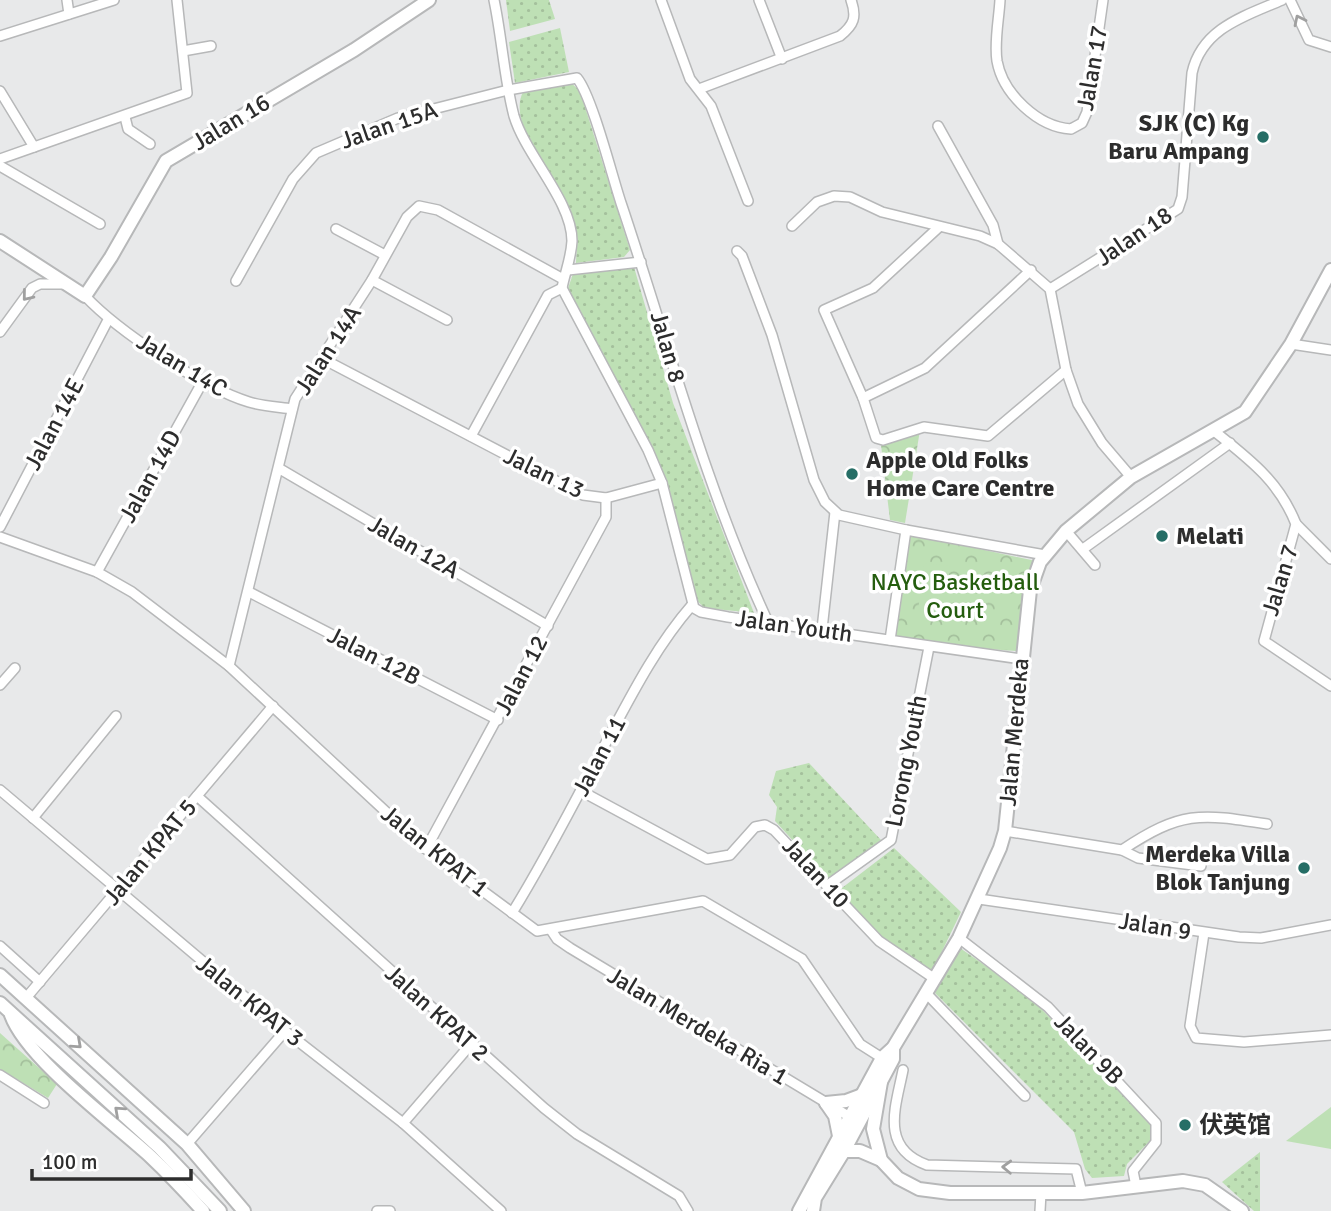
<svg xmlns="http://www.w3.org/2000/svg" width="1331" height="1211" viewBox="0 0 1331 1211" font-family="Signika,'Noto Sans SC',sans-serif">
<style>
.grass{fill:url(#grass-dots)}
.park{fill:url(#park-crowns)}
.pitch{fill:#bee0b5}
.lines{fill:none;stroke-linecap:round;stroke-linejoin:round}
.street-casing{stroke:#b7b8b9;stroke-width:12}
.secondary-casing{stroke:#b7b8b9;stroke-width:16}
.street{stroke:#fff;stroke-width:9}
.secondary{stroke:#fff;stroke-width:12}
.oneway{stroke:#a0a0a0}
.poi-dot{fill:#266e66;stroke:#fff;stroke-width:2.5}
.labels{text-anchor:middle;stroke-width:7;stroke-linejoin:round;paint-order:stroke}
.street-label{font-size:24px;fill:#2d2d2d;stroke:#fff}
.poi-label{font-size:24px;font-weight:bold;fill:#2d2d2d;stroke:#fff;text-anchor:start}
.park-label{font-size:24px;fill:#245d0e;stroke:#fff}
</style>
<defs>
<pattern id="grass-dots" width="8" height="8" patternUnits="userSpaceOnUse" patternTransform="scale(1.75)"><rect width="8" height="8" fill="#bee0b5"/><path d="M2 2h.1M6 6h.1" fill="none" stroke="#a4c09c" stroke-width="1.8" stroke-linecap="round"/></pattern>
<pattern id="park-crowns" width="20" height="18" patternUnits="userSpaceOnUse" patternTransform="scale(1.75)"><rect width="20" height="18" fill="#bee0b5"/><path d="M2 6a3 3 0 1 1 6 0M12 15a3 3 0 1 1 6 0" fill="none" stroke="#a4c09c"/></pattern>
</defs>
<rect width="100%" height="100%" fill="#e8e9ea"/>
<g class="grass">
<path d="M506,0H549L555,19L510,31Z"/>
<path d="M560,28L569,72L515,83L509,42Z"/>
<path d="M569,81L580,91L630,250L624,257L576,263C576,253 579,240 576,231C564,196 505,126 523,92Z"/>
<path d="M634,267L673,403L754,613L705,608L697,601L667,480L567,291L573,274Z"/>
<path d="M809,763L881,840L828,879L775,821L777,807L769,795L776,771Z"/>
<path d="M894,848L961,912L932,972L882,940L838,891Z"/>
<path d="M960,948L1029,996L1150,1122L1151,1140L1127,1164L1124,1176L1092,1178L1085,1169L1074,1132L935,993Z"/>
<path d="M1260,1152V1211H1254L1222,1182Z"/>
</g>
<g class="park">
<path d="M920,430L905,523L890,520L881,445Z"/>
<path d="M910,534L1036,561L1016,651L931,645L895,638Z"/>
<path d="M0,1033L57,1084L48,1098L0,1069Z"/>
</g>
<g class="pitch">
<path d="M924,563L950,566L944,614L918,611Z"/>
<path d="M1331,1107V1149L1286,1141Z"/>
</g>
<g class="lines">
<g class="street-casing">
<g id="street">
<path d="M67,0L69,14"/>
<path d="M494,0C502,38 504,78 514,116C526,156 572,201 572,241C571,259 565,272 562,288L648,450L662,483L694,608L701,612L728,617L1021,659"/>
<path d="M661,0L690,79L711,106L748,201"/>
<path d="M759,0L782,59"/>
<path d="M1000,0C999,19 994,42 997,61C1003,94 1038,127 1071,129L1082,123L1087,112L1103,0"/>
<path d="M1290,0L1309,40L1331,47"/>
<path d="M0,36L114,0"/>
<path d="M183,51L211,46"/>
<path d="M699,89L840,36C854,25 857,17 851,0"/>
<path d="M0,91L34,147"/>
<path d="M125,117L128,129L150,144"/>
<path d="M938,126L993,225L998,244"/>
<path d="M0,159L187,93L177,0"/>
<path d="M0,166L100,224"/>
<path d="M792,226L817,202L834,196L850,197L882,212L980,236L998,244L1050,289L1066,370L1078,404L1102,443L1131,477"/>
<path d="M939,227L873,288L824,310L863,398L876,438L883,440L924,427L988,436L1066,370"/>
<path d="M336,229L385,255"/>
<path d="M737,251L742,256L772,335L814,480L825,502L839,515L906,530L1045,555"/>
<path d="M568,270L641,262"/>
<path d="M372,280L447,320"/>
<path d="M236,281L293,179L316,153L398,118L508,90L577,78C592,96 612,176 621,203C668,343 705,486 767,620"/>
<path d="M1050,289L1178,209L1182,197L1192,73C1202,28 1245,16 1282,0"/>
<path d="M85,296C118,331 203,388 249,402C262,406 278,407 292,409"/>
<path d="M0,332L32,288L40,284H66"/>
<path d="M1291,344L1331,350"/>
<path d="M323,359L583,495L606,498L662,483"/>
<path d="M863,398L925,368L1031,270"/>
<path d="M1214,431C1249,459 1279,481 1296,524L1264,641L1331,686"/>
<path d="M471,436L548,295L562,288"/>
<path d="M280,469L548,626"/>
<path d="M1296,524L1331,559"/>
<path d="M0,527L108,320"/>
<path d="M1066,531L1095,565"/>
<path d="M0,537L97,572L132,592L229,666L426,849L537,931L703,901L802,959L860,1044L882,1058"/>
<path d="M1083,549L1230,443"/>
<path d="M97,572L203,381"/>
<path d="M249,592L498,720"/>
<path d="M822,629L835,512"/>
<path d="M890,640L906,530"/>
<path d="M229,666L295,399L372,280L407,217L419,206L438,210L563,279"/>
<path d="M0,685L15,668"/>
<path d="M0,790L285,1031L403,1123L501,1211"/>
<path d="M581,791L707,859L730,855L755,827L765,825L774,830L879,941L935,979"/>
<path d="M197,796L544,1108L577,1134L679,1196L688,1211"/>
<path d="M33,818L116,716"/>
<path d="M1005,831L1122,850C1181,811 1199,813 1267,824"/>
<path d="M426,849L606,517V498"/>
<path d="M1122,850L1138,858L1201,866"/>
<path d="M828,885L891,840L929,647"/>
<path d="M979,899L1239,937L1261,938L1331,925"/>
<path d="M512,913C548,855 578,795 610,735C634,690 658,644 692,605"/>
<path d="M551,930L557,939L570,948L850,1117"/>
<path d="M1204,933L1190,1026L1196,1038L1244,1042L1331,1035"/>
<path d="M959,938L1048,1007L1156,1123V1142L1133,1171L1136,1186"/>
<path d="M0,946L40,982"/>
<path d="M926,993L1025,1096"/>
<path d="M26,998L273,706"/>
<path d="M903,1070C896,1106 879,1148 927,1165L1076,1169L1082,1193"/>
<path d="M0,1075L44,1103"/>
<path d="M403,1123L471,1044"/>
<path d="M187,1144L285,1031"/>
<path d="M377,1211H390"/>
<path d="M1040,1211L1041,1193"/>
</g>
</g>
<g class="secondary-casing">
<g id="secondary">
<path d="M0,241L85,296L111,257L166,161L354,50L429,0"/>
<path d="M0,975L187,1144L244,1211"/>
<path d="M0,1003L160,1148L220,1211"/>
<path d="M11,1015C27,1059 114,1123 151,1157C169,1174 186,1192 203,1211"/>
<path d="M881,1082L873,1129L881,1160L898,1178L919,1189L950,1193H1082L1183,1181L1205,1185L1242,1211"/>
<path d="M826,1103L846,1101L862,1095"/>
<path d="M826,1103L835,1116L839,1136"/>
<path d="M844,1151H860L881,1160"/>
<path d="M799,1211L882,1058L893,1048L959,938L1000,848L1005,831L1030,590L1040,562L1066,531L1131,477L1245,412L1291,344L1331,270"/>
<path d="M813,1211L815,1198L844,1151L893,1059V1048"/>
</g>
</g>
<use href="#street" class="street"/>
<use href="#secondary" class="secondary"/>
</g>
<defs><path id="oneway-chevron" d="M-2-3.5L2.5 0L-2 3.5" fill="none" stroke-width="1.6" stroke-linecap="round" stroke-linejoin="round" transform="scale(1.75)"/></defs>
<g class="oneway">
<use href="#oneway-chevron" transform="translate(1299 20) rotate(-116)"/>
<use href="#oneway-chevron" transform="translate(27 296) rotate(129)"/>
<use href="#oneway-chevron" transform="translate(77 1044) rotate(42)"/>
<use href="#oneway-chevron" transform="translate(119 1111) rotate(-138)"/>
<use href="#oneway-chevron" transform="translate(1007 1167) rotate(-178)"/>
</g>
<g class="poi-dot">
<circle cx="1263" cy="137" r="7"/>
<circle cx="852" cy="474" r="7"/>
<circle cx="1162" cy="536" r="7"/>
<circle cx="1304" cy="868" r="7"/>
<circle cx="1185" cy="1125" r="7"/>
</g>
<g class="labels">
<g class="street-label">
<text transform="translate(1092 68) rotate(-80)" y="8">Jalan 17</text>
<text transform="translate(231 122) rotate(-31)" y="8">Jalan 16</text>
<text transform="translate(389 125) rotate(-19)" y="8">Jalan 15A</text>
<text transform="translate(1134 236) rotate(-34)" y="8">Jalan 18</text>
<text transform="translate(668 347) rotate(74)" y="8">Jalan 8</text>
<text transform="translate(328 350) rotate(-57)" y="8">Jalan 14A</text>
<text transform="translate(182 365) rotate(31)" y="8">Jalan 14C</text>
<text transform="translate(54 424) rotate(-62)" y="8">Jalan 14E</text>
<text transform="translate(544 473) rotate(26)" y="8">Jalan 13</text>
<text transform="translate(150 476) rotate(-61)" y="8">Jalan 14D</text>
<text transform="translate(414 547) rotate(30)" y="8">Jalan 12A</text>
<text transform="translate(1280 580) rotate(-73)" y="8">Jalan 7</text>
<text transform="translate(794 626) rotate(8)" y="8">Jalan Youth</text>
<text transform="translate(374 656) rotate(27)" y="8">Jalan 12B</text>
<text transform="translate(521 675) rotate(-62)" y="8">Jalan 12</text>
<text transform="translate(1014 732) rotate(-85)" y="8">Jalan Merdeka</text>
<text transform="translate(599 756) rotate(-62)" y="8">Jalan 11</text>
<text transform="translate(906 761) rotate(-79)" y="8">Lorong Youth</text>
<text transform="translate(435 851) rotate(39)" y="8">Jalan KPAT 1</text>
<text transform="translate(150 852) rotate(-50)" y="8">Jalan KPAT 5</text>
<text transform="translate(816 873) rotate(47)" y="8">Jalan 10</text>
<text transform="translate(1155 926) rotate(9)" y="8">Jalan 9</text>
<text transform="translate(250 1001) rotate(39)" y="8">Jalan KPAT 3</text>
<text transform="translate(437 1013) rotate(42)" y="8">Jalan KPAT 2</text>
<text transform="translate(698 1026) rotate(31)" y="8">Jalan Merdeka Ria 1</text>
<text transform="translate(1089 1049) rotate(46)" y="8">Jalan 9B</text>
</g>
<g class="poi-label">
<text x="1249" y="131" text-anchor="end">SJK (C) Kg<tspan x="1249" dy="28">Baru Ampang</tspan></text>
<text x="866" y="468">Apple Old Folks<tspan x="866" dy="28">Home Care Centre</tspan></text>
<text x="1176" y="544">Melati</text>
<text x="1290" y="862" text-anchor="end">Merdeka Villa<tspan x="1290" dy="28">Blok Tanjung</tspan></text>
<text x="1199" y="1133">伏英馆</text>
</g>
<g class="park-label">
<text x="955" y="590">NAYC Basketball<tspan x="955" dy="28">Court</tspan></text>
</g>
</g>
<path d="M32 1169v10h159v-10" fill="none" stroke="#2d2d2d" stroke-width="3.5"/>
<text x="42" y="1169" font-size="21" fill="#2d2d2d" stroke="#ffffff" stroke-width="5" paint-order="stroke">100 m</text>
</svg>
